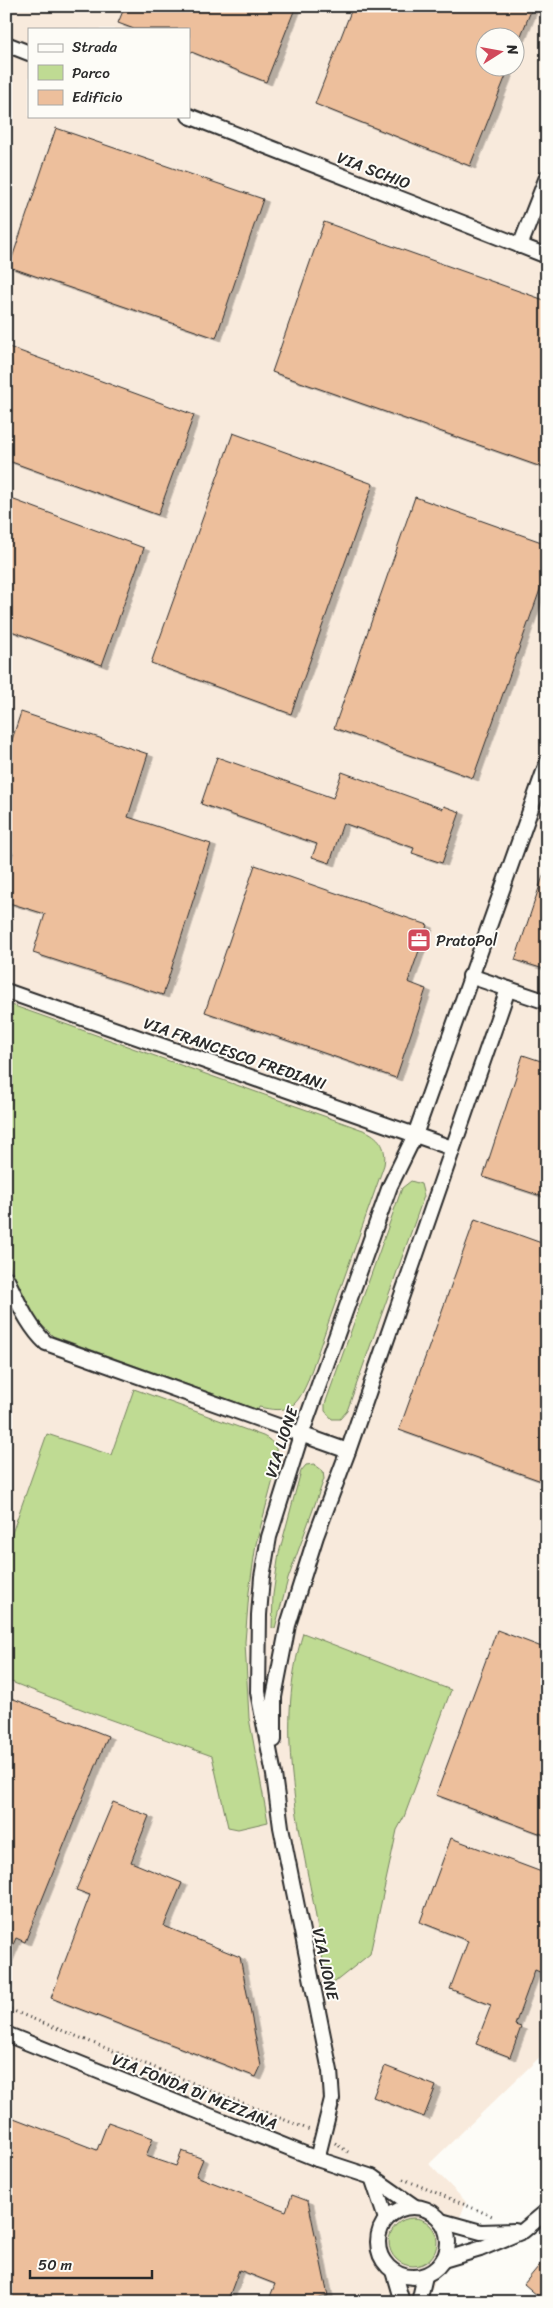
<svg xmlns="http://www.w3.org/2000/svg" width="553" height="2308" viewBox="0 0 553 2308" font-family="Sriracha,sans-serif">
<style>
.built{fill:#f8eadc;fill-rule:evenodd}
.green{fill:#bfdb93;stroke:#75835f}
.building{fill:#edbf9c;stroke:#2b2b2b;filter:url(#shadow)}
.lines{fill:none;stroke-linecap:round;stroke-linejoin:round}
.minor-casing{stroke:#2b2b2b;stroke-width:18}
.path{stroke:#2b2b2b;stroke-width:3;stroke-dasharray:1 4;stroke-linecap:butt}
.minor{stroke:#fdfcf7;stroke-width:14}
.labels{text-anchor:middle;stroke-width:4;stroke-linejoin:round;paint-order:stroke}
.street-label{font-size:16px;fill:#2b2b2b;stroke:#fdfcf7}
.poi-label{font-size:16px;fill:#2b2b2b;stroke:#fdfcf7;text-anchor:start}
</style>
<defs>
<filter id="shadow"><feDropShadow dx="5.5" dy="3" stdDeviation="0" flood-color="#0004"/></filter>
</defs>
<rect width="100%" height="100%" fill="#fdfcf7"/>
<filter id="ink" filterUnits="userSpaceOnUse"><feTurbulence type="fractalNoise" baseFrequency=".02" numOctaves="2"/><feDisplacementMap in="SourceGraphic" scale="10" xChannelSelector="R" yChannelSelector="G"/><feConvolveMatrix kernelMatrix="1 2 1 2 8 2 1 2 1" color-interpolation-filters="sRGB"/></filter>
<g filter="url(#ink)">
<path class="built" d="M6,6H547V2050L429,2164L466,2202L427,2302H6ZM29,29H189V116H29ZM486,38H516V68H486Z"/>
<g class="green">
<path d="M6,1003L366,1131C381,1138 387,1149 384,1165L307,1383C295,1410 287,1413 259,1407L258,1410L53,1336L34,1317L6,1259Z"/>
<path d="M411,1181L421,1184L424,1196L347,1411L340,1419H332L325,1411V1404L402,1188Z"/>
<path d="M134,1389L263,1436C274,1441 278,1449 278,1461L256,1544L249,1592L245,1642L249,1718L268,1822L238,1829L228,1827L212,1756L89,1712L6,1680V1550L47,1434L111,1455Z"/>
<path d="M314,1464L323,1471L324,1479L288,1579L275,1628H272L273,1595L279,1553L301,1471L306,1465Z"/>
<path d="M303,1633L451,1690L404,1817L397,1830L370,1954L330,1986C322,1965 319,1934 315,1911C297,1820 275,1724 303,1633Z"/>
<circle cx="413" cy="2242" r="24"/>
</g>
<g class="building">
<path d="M125,6H296L266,82L189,51V29H134L118,23Z"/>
<path d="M353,6H533L520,38H486V68H509L470,166L315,104Z"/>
<path d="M56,128L263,199L216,338L9,267Z"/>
<path d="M324,222L547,301V469L272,372Z"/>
<path d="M6,346L194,415L158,515L6,460Z"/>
<path d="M233,433L373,484L291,714L151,663Z"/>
<path d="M6,497L144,548L102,665L6,629Z"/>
<path d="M415,497L547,544V570L473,778L334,728Z"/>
<path d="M21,712L148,754L128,817L211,844L163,995L33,953L45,914L6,902V875L13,853L6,851V758Z"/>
<path d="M217,757L333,798L342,772L443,809L444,806L460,812L442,863L412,853L414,848L343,823L330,863L312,857L317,844L201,804Z"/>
<path d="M255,865L428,925L408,982L426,989L396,1078L205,1012Z"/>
<path d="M544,873H547V970L515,960Z"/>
<path d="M523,1055L547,1063V1198L483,1177Z"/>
<path d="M475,1219L547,1245V1483L399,1430Z"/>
<path d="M497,1630L547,1649V1836L436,1795Z"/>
<path d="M6,1696L108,1736L25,1942L16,1938L6,1961Z"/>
<path d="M113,1802L149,1816L131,1862L182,1883L164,1926L240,1957L261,2066L256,2077L51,1998L90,1895L76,1890Z"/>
<path d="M451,1838L547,1874V1975L535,1970L515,2025L521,2027L510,2057L476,2044L491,2005L450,1989L468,1941L420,1922Z"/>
<path d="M385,2066L436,2086L424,2117L373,2097Z"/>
<path d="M6,2115L97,2150L108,2122L153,2138L146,2156L176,2166L182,2151L203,2159L196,2176L286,2211L292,2195L308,2201L328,2296L310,2300L309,2302H268L275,2284L239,2270L227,2302H6Z"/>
<path d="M547,2256V2302H545L524,2284Z"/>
</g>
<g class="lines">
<g class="minor-casing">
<g id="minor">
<path d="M6,44L29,53"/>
<path d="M189,116L547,256"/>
<path d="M520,246L547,177"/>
<path d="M470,976L547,1002"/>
<path d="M6,991L452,1148"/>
<path d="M6,1278C18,1301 27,1325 46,1343L348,1451"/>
<path d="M274,1740V1697L288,1625L316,1536L348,1451L508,989"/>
<path d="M6,2034L317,2159L372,2177L415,2207"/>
<path d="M317,2159L332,2099L330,2071L281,1827L274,1775L258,1692L259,1615L262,1577L269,1537L301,1435L390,1186L415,1135L547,763"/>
<path d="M372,2177L386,2219"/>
<circle cx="413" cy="2242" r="35"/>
<path d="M441,2221L481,2232L515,2231"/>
<path d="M443,2260L480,2249L523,2231L547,2211"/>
<path d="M393,2271L402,2302"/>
<path d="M419,2302L425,2276"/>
</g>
</g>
<g class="path">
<path d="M6,2008L310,2130"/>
<path d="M335,2143L348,2152"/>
<path d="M403,2179L492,2216"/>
</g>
<use href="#minor" class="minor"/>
</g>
</g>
<defs>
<g id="office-square" transform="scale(1.25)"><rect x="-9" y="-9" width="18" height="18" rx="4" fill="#d1495b" stroke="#fdfcf7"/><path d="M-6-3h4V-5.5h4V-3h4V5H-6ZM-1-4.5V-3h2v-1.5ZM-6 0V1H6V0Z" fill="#fff"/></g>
</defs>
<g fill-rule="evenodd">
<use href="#office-square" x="419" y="940"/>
</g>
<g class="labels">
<g class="street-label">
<text transform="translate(374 170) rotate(21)" y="6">VIA SCHIO</text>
<text transform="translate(235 1053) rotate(19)" y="6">VIA FRANCESCO FREDIANI</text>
<text transform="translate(281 1442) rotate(-72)" y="6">VIA LIONE</text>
<text transform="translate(326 1964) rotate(78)" y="6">VIA LIONE</text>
<text transform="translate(195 2091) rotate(22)" y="6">VIA FONDA DI MEZZANA</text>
</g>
<g class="poi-label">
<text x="436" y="946">PratoPol</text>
</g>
</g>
<rect width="553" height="2308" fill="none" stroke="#fdfcf7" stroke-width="25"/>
<rect x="12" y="12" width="528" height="2283" fill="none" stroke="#2b2b2b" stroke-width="2" filter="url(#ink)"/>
<rect x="28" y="28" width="162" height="90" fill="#fdfcf7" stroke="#a9a8a5"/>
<rect x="38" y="44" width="25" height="8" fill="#fdfcf7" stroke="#a9a8a5"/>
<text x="72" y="52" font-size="15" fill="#2b2b2b">Strada</text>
<rect x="38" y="65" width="25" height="15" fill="#bfdb93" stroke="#a9a8a5"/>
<text x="72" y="78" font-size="15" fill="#2b2b2b">Parco</text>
<rect x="38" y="90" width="25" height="15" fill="#edbf9c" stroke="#a9a8a5"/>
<text x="72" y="102" font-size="15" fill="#2b2b2b">Edificio</text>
<g transform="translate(500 52) rotate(79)"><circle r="24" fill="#fdfcf7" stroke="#a9a8a5"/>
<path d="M0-4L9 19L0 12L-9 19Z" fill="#d1495b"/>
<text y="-8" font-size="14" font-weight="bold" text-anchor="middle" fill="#2b2b2b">N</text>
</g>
<path d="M30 2270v8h122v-8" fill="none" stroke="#2b2b2b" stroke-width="2.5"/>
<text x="38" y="2270" font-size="15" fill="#2b2b2b" stroke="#fdfcf7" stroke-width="4" paint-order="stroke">50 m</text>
</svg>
